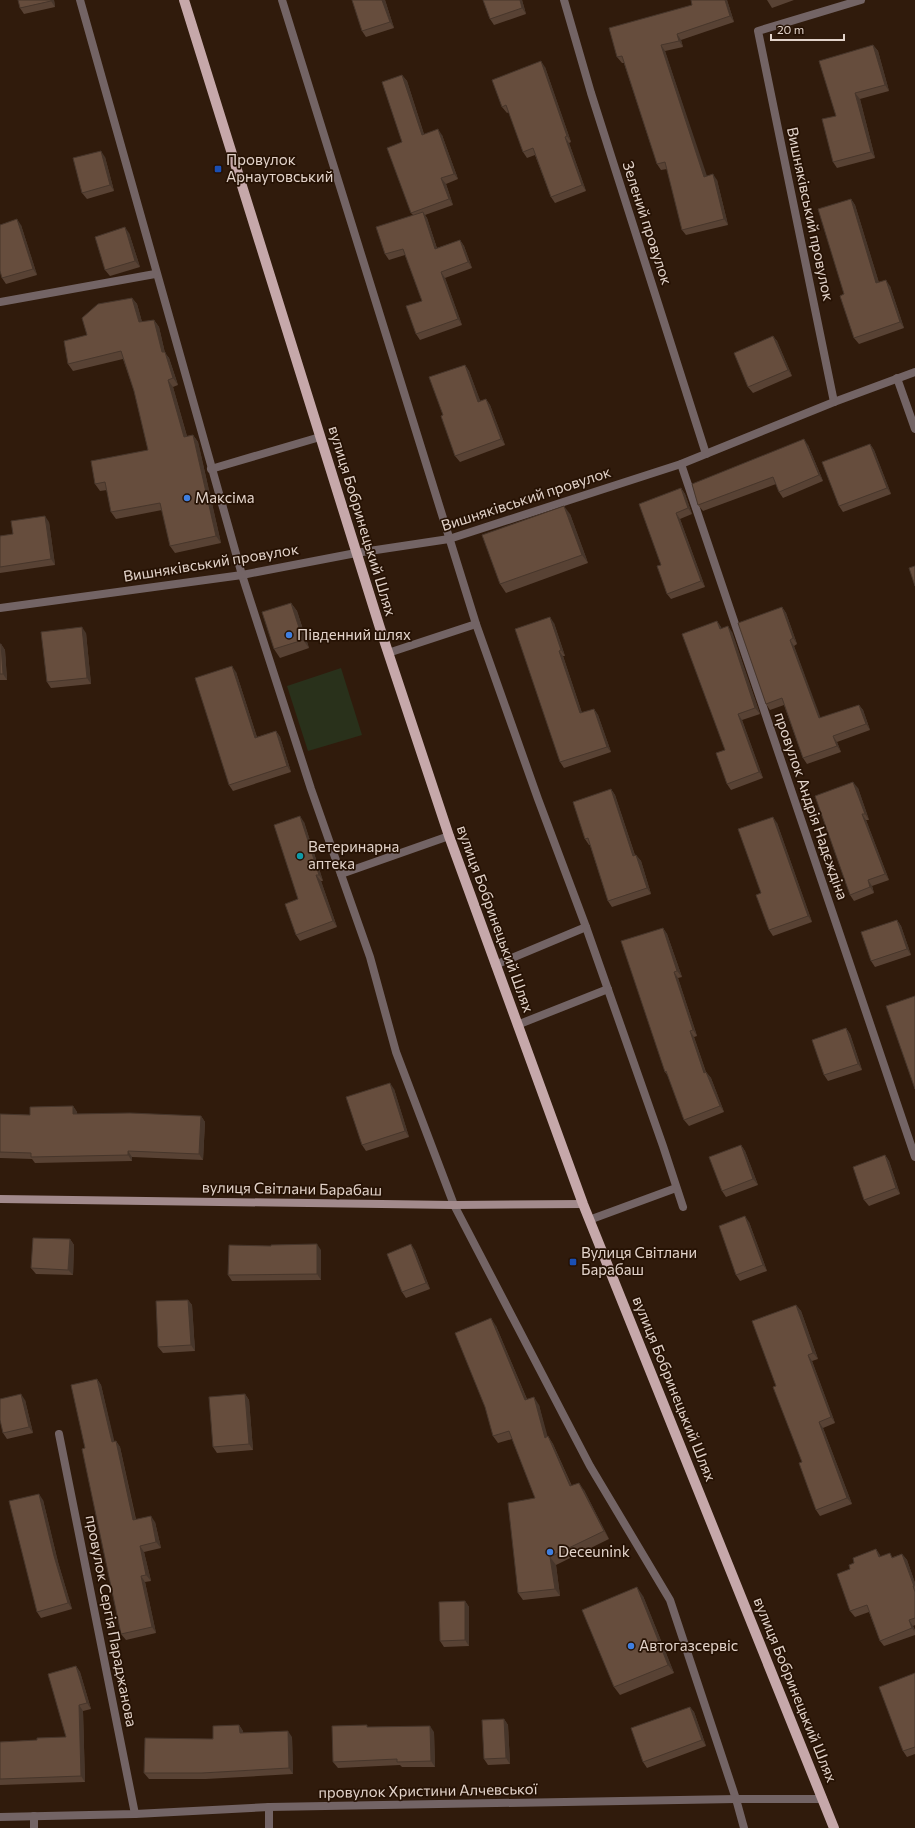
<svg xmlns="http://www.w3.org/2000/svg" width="915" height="1828" viewBox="0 0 915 1828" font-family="Commissioner,sans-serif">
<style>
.green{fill:#29311b}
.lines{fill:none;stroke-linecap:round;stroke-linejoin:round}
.lane{stroke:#736465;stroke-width:8}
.street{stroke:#736465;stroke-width:8}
.secondary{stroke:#a28a8c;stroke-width:8}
.primary{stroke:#c6a8aa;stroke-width:10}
.wall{fill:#584234}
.shaded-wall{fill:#47362b}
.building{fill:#664d3d;stroke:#47362b}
.transit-dot{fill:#1a4fb4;stroke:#261204;stroke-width:1.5}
.shop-dot{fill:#3f7fe0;stroke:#261204;stroke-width:1.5}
.culture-dot{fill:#0f9aa8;stroke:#261204;stroke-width:1.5}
.labels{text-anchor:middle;stroke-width:3.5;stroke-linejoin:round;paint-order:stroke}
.poi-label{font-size:15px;fill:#e2d3ca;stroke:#261204;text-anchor:start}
.street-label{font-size:15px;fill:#e2d3ca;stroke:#261204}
</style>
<rect width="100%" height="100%" fill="#301b0c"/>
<path class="green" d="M341,668L362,735L308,751L287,686Z"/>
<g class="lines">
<g class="lane">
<path d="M80,0L242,575L311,789L370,957L396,1052L454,1205L590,1466L670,1600L736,1799L744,1828"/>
<path d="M282,0L476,624L538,799L586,927L663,1146L683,1207"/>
<path d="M0,302L155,274"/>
<path d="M211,469L320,437"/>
<path d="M388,653L476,624"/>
<path d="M341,874L449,836"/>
<path d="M495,965L586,927"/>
<path d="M517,1025L608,989"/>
<path d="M589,1220L676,1188"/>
</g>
<g class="street">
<path d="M564,0L591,93L706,454"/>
<path d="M897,378L915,429"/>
<path d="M834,402L758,31L861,0"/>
<path d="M681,464L915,1157"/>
<path d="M0,608L242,575L356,553L449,539L681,464L834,402L915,372"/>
<path d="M59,1434L135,1814"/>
<path d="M269,1807V1828"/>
<path d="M0,1817L135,1814L269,1807L736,1799H823"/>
<path d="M34,1828V1816"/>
</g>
<path class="secondary" d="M0,1199L454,1205L583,1204"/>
<path class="primary" d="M184,0L380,628L449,836L583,1204L834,1828"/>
</g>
<g class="wall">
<path d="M54,0L55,7L24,14L20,8Z"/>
<path d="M385,0L394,28L366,37L362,31Z"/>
<path d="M483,0H522L526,14L494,25L490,19Z"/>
<path d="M727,0L734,22L681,40L683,47L665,51L706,176L717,180L728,225L686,235L682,230L667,169L661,170L657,164L624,63H622L617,57Z"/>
<path d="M767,0H794L772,8Z"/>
<path d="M873,45L878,51L889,91L860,99L875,158L837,168L833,162L836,116Z"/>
<path d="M545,67L571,142L569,143L586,191L555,203L551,197L535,155L527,158L523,152L509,112L507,113L502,107Z"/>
<path d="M402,75L407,81L424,134L442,135L458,179L446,184L453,205L425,215L427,218L437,248L460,240L464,246L472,268L445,278L462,325L420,340L416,334L422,301L405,255L389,260L385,254L413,215L411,213L402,142Z"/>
<path d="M105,157L114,191L87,199L82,193Z"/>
<path d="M851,199L855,205L879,283L890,286L904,328L859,344L854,338L844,294Z"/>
<path d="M21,225L37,275L6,284L2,278Z"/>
<path d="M129,233L140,267L110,276L105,270Z"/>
<path d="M132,298L137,304L142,322L154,320L159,327L165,353L169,358L178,385L173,387L187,436L193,435L198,442L221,543L175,553L170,546L162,510L116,519L111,512L107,490L100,491L95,484L148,450L134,391L123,359L73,371L68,364L87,335Z"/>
<path d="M773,336L777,341L792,376L753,393L748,387Z"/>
<path d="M465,365L469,371L480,401L486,399L490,405L505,445L460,462L455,456L443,415Z"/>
<path d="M870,444L874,450L891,494L843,512L839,506Z"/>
<path d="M808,445L823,481L783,498L779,492L776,484L703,511L698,505Z"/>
<path d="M681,488L685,494L692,514L680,519L705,587L671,599L667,594L661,565Z"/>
<path d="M570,514L588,563L506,593L500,584Z"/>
<path d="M49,522L55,565L0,573V536L13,534Z"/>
<path d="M291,603L297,611L309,648L280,658L274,649Z"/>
<path d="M782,607L786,613L797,644L794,646L820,718L859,705L863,710L870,730L837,742L841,752L807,764L803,758L784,705L770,710L766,704Z"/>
<path d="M717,621L722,629L732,632L760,714L742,720L763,778L731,790L727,784Z"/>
<path d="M554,623L565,656H563L582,713L594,709L598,715L611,752L564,768L560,762Z"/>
<path d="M86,633L91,684L51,688L47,682Z"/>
<path d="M0,644H1L5,650L7,680H0Z"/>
<path d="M236,672L257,737L276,731L280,737L291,772L233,791L229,785Z"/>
<path d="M858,788L869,820H866L889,880L872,886L874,893L854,901L850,895Z"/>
<path d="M611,789L615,795L635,855H636L641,861L651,894L612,907L608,901L590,845H589L585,839Z"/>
<path d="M304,822L323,881H321L337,927L300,941L296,935Z"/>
<path d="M777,823L812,922L773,936L769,930L761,893Z"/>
<path d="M897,920L901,926L911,955L875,967L871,961Z"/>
<path d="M663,928L667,934L682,977L678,978L697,1036L694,1037L706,1072L711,1078L724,1112L689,1126L684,1120L668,1076L665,1072Z"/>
<path d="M846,1028L850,1034L862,1070L828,1081L824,1075Z"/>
<path d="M394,1089L409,1137L366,1151L362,1145Z"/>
<path d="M73,1106L77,1112V1114L201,1116L205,1122L203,1160L132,1157V1161L35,1163L32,1159L0,1158V1114L30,1115Z"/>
<path d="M741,1145L745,1151L758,1185L726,1197L722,1191Z"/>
<path d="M885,1155L889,1161L900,1194L869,1206L864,1200Z"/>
<path d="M749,1222L767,1271L740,1281L736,1275Z"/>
<path d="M70,1239L74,1245L73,1275L36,1274L31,1268Z"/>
<path d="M321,1250V1280L232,1281L228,1275Z"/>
<path d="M415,1250L430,1289L406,1298L402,1292Z"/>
<path d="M188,1300L192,1305L195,1351L163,1353L158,1347Z"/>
<path d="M796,1305L801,1311L818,1359L812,1361L835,1423L823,1428L852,1504L820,1516L816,1510L802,1462L776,1386Z"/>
<path d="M496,1326L527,1399L539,1405L547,1437L548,1436L553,1444L572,1486L584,1490L609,1539L556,1565L560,1596L523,1600L518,1593L535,1498L512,1439L498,1443L493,1436Z"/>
<path d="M97,1379L101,1385L114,1442L116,1441L120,1447L136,1519L155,1522L161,1548L144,1552L151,1581L145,1582L156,1633L126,1640L121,1634L85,1448Z"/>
<path d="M245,1394L249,1400L253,1450L217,1453L213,1447Z"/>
<path d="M25,1400L33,1433L7,1439L3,1433Z"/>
<path d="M43,1500L58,1562L72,1609L41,1618L37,1612Z"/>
<path d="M876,1549L881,1557H893L902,1554L907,1560L915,1583V1625L913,1626L915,1630V1635L884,1646L880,1641L869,1612L855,1617L850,1611V1569L854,1563Z"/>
<path d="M643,1596L674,1673L620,1695L614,1687Z"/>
<path d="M465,1601L469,1607V1646L444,1647L440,1641Z"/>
<path d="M76,1666L80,1672L91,1709L83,1711L85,1782L0,1785V1742L37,1740L66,1737Z"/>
<path d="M915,1673V1754L907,1757L903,1751Z"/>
<path d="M690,1707L694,1712L706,1746L647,1768L643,1762Z"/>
<path d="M504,1719L508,1725L510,1764L488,1765L484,1759Z"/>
<path d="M239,1725L243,1731V1733L292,1737L293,1774L206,1779H149L144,1773Z"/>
<path d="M369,1727L434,1732L435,1767H402L400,1765L338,1768L333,1762Z"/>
</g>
<g class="shaded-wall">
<path d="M51,0H54L55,7L51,1Z"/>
<path d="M382,0H385L394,28L390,22Z"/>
<path d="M520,0H522L526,14L522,8Z"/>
<path d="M725,0H727L734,22L730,16Z"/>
<path d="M677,34L681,40L683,47L679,41Z"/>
<path d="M661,45L665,51L709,182L704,177Z"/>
<path d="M873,45L878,51L889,91L885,85Z"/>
<path d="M541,61L545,67L571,142L567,136Z"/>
<path d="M402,75L407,81L426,141L422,135Z"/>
<path d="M855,93L860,99L875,158L871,152Z"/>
<path d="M438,129L442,135L458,179L454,174Z"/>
<path d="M565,137L569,143L586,191L582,185Z"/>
<path d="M101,151L105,157L114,191L110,185Z"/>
<path d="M713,174L717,180L728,225L724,219Z"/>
<path d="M441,178L446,184L453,205L449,199Z"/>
<path d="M851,199L855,205L881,289L876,283Z"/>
<path d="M423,212L427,218L439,255L435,249Z"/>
<path d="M17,219L21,225L37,275L33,269Z"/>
<path d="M125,227L129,233L140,267L135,261Z"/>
<path d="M460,240L464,246L472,268L468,262Z"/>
<path d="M441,272L445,278L462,325L458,319Z"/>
<path d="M886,280L890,286L904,328L900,322Z"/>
<path d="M132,298L137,304L144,329L139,322Z"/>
<path d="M154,320L159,327L165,353L169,358L178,385L173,378L162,352Z"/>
<path d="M773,336L777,341L792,376L788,370Z"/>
<path d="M465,365L469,371L483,408L478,402Z"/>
<path d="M168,380L173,387L189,444L184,437Z"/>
<path d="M486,399L490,405L505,445L501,439Z"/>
<path d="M193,435L198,442L221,543L216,536Z"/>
<path d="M804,439L808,445L823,481L819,475Z"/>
<path d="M870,444L874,450L891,494L887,488Z"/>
<path d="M681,488L685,494L692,514L688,508Z"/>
<path d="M564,506L570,514L588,563L582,555Z"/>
<path d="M676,513L680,519L705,587L701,581Z"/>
<path d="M45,516L49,522L55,565L51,559Z"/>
<path d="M291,603L297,611L309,648L303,640Z"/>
<path d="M782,607L786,613L797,644L793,638Z"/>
<path d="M550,617L554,623L565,656L561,650Z"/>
<path d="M717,621L721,627L724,635L720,629Z"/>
<path d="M728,626L732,632L760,714L755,708Z"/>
<path d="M82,627L86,633L91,684L87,678Z"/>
<path d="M790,640L794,646L823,724L819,718Z"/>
<path d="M1,644L5,650L7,680L3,674Z"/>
<path d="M559,651L563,656L584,719L580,713Z"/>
<path d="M232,666L236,672L259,744L255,738Z"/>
<path d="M859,705L863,710L870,730L866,724Z"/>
<path d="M594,709L598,715L611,752L607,747Z"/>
<path d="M738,714L742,720L763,778L759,772Z"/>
<path d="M276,731L280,737L291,772L287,766Z"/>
<path d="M833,736L837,742L841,752L837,746Z"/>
<path d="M853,782L858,788L869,820L865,814Z"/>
<path d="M611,789L615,795L637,862L633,856Z"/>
<path d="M862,814L866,820L889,880L885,874Z"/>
<path d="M300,816L304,822L323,881L319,875Z"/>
<path d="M773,817L777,823L812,922L808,916Z"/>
<path d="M636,855L641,861L651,894L647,888Z"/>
<path d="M316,875L321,881L337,927L333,921Z"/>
<path d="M868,880L872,886L874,893L870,887Z"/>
<path d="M897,920L901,926L911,955L907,949Z"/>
<path d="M663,928L667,934L682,977L677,971Z"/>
<path d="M674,972L678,978L697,1036L693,1030Z"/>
<path d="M846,1028L850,1034L862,1070L858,1064Z"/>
<path d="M690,1031L694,1037L708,1079L704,1073Z"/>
<path d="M706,1072L711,1078L724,1112L720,1106Z"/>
<path d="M390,1083L394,1089L409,1137L405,1131Z"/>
<path d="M73,1106L77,1112L78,1120L73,1114Z"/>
<path d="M201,1116L205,1122L203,1160L199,1154Z"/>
<path d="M741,1145L745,1151L758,1185L753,1179Z"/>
<path d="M128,1151L132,1157V1161L128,1155Z"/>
<path d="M885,1155L889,1161L900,1194L896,1188Z"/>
<path d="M745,1216L749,1222L767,1271L763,1265Z"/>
<path d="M70,1239L74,1245L73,1275L68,1270Z"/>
<path d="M317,1244L321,1250V1280L317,1274Z"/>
<path d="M411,1244L415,1250L430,1289L426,1283Z"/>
<path d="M188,1300L192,1305L195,1351L191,1345Z"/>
<path d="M796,1305L801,1311L818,1359L813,1353Z"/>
<path d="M491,1318L496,1326L530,1407L525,1400Z"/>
<path d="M808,1355L812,1361L835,1423L831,1417Z"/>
<path d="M97,1379L101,1385L116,1448L112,1442Z"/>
<path d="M21,1394L25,1400L33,1433L29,1427Z"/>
<path d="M245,1394L249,1400L253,1450L249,1444Z"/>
<path d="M534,1397L539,1405L550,1445L545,1438Z"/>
<path d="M819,1422L823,1428L852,1504L847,1498Z"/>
<path d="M548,1436L553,1444L575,1494L570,1486Z"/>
<path d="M116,1441L120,1447L137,1526L133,1520Z"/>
<path d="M579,1483L584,1490L609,1539L604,1531Z"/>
<path d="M39,1494L43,1500L58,1562L72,1609L68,1603L54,1556Z"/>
<path d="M151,1516L155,1522L161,1548L156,1542Z"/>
<path d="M140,1546L144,1552L151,1581L146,1575Z"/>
<path d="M876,1549L880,1555L883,1563L879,1557Z"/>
<path d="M902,1554L907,1560L915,1583V1587Z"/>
<path d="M550,1557L556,1565L560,1596L555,1589Z"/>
<path d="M141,1576L145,1582L156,1633L152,1627Z"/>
<path d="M637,1587L643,1596L674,1673L668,1665Z"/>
<path d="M465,1601L469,1607V1646L465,1640Z"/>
<path d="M909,1620L913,1626L915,1632L912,1628Z"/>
<path d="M76,1666L80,1672L91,1709L87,1703Z"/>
<path d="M79,1705L83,1711L85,1782L81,1776Z"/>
<path d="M690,1707L694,1712L706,1746L702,1740Z"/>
<path d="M504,1719L508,1725L510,1764L506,1758Z"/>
<path d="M239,1725L243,1731L244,1739L240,1733Z"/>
<path d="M430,1726L434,1732L435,1767L431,1761Z"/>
<path d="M288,1731L292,1737L293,1774L289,1768Z"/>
</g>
<g class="building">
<path d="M18,0H51V1L20,8Z"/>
<path d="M352,0H382L390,22L362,31Z"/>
<path d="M483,0H520L522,8L490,19Z"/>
<path d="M691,0H725L730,16L677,34L679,41L661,45L704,177L713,174L724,219L682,230L665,162L657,164L622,56L617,57L609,28L692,5Z"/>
<path d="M873,45L885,85L855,93L871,152L833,162L822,119L836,116L819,61Z"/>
<path d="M541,61L567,136L565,137L582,185L551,197L533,148L523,152L506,105L502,107L492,80Z"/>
<path d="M402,75L422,135L438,129L454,174L441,178L449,199L411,213L387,148L402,142L382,82Z"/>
<path d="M101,151L110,185L82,193L73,158Z"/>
<path d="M851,199L876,283L886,280L900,322L854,338L840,296L844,294L818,209Z"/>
<path d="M423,212L435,249L460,240L468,262L441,272L458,319L416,334L406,306L422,301L403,249L385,254L376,227Z"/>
<path d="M17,219L33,269L2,278L0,271V225Z"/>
<path d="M125,227L135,261L105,270L95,237Z"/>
<path d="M132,298L139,322L154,320L162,352H165L173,378L168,380L184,437L193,435L216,536L170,546L160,503L111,512L105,482L95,484L91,461L148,450L134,391L121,351L68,364L64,341L87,335L82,318L98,304Z"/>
<path d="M773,336L788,370L748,387L734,353Z"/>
<path d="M465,365L478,402L486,399L501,439L455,456L441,416L443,415L429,377Z"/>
<path d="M804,439L819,475L779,492L773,477L698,505L692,484Z"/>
<path d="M870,444L887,488L839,506L822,462Z"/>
<path d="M681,488L688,508L676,513L701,581L667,594L657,566L661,565L639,504Z"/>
<path d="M564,506L582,555L500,584L482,535Z"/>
<path d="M45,516L51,559L0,567V536L13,534L11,521Z"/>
<path d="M915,566V586L909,568Z"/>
<path d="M291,603L303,640L274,649L262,612Z"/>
<path d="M782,607L793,638L790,640L819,718L859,705L866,724L833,736L837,746L803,758L782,698L766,704L738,623Z"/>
<path d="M550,617L561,650L559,651L580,713L594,709L607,747L560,762L515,629Z"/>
<path d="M717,621L720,629L728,626L755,708L738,714L759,772L727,784L716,753L725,750L682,634Z"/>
<path d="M82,627L87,678L47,682L41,632Z"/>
<path d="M0,644H1L3,674H0Z"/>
<path d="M232,666L255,738L276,731L287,766L229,785L195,678Z"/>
<path d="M853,782L865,814H862L885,874L868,880L870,887L850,895L815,796Z"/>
<path d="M611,789L633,856L636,855L647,888L608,901L588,838L585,839L573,802Z"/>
<path d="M300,816L319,875H316L333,921L296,935L285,904L298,899L274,825Z"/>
<path d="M773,817L808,916L769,930L756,895L761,893L738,829Z"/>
<path d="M897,920L907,949L871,961L861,932Z"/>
<path d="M663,928L677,971L674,972L693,1030L690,1031L704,1073L706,1072L720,1106L684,1120L666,1071L665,1072L621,941Z"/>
<path d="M915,996V1089L886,1006Z"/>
<path d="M846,1028L858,1064L824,1075L812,1040Z"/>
<path d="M390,1083L405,1131L362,1145L346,1097Z"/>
<path d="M73,1106V1114L130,1113L201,1116L199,1154L128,1151V1155L31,1157V1153L0,1152V1114L30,1115V1107Z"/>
<path d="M741,1145L753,1179L722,1191L709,1157Z"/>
<path d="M885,1155L896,1188L864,1200L853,1167Z"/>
<path d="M745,1216L763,1265L736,1275L719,1226Z"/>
<path d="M33,1238L70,1239L68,1270L31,1268Z"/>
<path d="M317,1244V1274L228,1275L229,1245L271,1246V1245Z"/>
<path d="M411,1244L426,1283L402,1292L387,1254Z"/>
<path d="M188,1300L191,1345L158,1347L156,1301Z"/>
<path d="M796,1305L813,1353L808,1355L831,1417L819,1422L847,1498L816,1510L799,1463L802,1462L773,1387L776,1386L752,1321Z"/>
<path d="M491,1318L525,1400L534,1397L545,1438L548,1436L570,1486L579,1483L604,1531L550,1557L555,1589L518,1593L508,1503L535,1498L509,1431L493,1436L485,1407L455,1333Z"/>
<path d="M97,1379L112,1442L116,1441L133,1520L151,1516L156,1542L140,1546L146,1575L141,1576L152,1627L121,1634L82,1449L85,1448L71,1385Z"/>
<path d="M21,1394L29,1427L3,1433L0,1420V1399Z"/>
<path d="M245,1394L249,1444L213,1447L209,1397Z"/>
<path d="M39,1494L54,1556L68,1603L37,1612L9,1501Z"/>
<path d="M876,1549L879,1557L890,1553L892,1558L902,1554L914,1586H913L915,1592V1618L909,1620L912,1628L880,1641L867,1605L850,1611L837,1574L850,1569L849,1565L854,1563L853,1558Z"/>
<path d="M637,1587L668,1665L614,1687L582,1610Z"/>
<path d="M465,1601V1640L440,1641L439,1602Z"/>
<path d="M76,1666L87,1703L79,1705L81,1776L0,1779V1742L37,1740V1738L66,1737L48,1674Z"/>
<path d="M915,1673V1747L903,1751L879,1687Z"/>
<path d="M690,1707L702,1740L643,1762L631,1728Z"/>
<path d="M504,1719L506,1758L484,1759L482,1720Z"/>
<path d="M239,1725L240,1733L288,1731L289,1768L202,1773H144L145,1738L213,1739V1726Z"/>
<path d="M367,1725V1727L430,1726L431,1761L397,1762V1759L333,1762L332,1726Z"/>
</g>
<g class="transit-dot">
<rect x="214" y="165" width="8" height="8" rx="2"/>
<rect x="569" y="1258" width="8" height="8" rx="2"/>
</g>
<g class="shop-dot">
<circle cx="187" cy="498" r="4"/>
<circle cx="289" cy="635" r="4"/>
<circle cx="550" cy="1552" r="4"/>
<circle cx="631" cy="1646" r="4"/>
</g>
<circle class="culture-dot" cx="300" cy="856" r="4"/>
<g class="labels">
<g class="poi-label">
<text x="226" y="165">Провулок<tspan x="226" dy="17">Арнаутовський</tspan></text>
<text x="195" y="503">Максіма</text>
<text x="297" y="640">Південний шлях</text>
<text x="308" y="852">Ветеринарна<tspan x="308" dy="17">аптека</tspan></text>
<text x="581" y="1258">Вулиця Світлани<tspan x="581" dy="17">Барабаш</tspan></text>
<text x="558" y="1557">Deceunink</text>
<text x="639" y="1651">Автогазсервіс</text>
</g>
<g class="street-label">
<text transform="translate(810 214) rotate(78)" y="5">Вишняківський провулок</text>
<text transform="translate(647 223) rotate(72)" y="5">Зелений провулок</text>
<text transform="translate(526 499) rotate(-18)" y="5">Вишняківський провулок</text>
<text transform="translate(362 521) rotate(73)" y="5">вулиця Бобринецький Шлях</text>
<text transform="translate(211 563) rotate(-9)" y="5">Вишняківський провулок</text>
<text transform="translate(811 806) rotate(71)" y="5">провулок Андрія Надєждіна</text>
<text transform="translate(495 919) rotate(70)" y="5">вулиця Бобринецький Шлях</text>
<text transform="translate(292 1189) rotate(1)" y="5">вулиця Світлани Барабаш</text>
<text transform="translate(674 1389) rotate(68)" y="5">вулиця Бобринецький Шлях</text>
<text transform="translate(111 1621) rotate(79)" y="5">провулок Сергія Параджанова</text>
<text transform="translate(795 1690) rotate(68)" y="5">вулиця Бобринецький Шлях</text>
<text transform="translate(428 1791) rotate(-1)" y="5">провулок Христини Алчевської</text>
</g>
</g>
<path d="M771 34v6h73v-6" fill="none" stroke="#e2d3ca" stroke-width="2"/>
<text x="777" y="34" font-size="12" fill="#e2d3ca" stroke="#261204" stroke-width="3" paint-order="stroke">20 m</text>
</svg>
